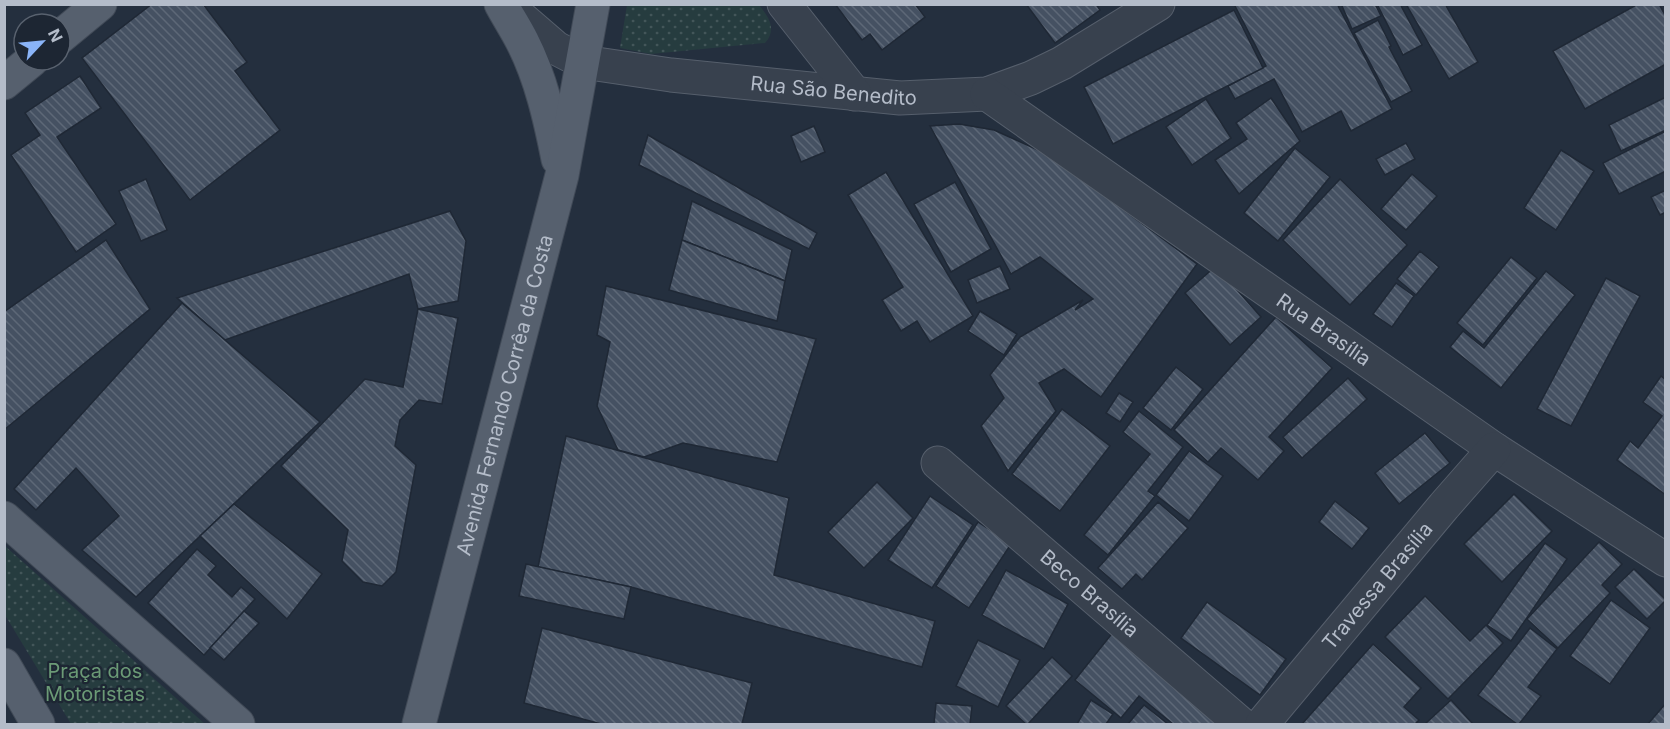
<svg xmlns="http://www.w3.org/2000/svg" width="1670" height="729" viewBox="0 0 1670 729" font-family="Inter,sans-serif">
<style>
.park{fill:url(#park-dots)}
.building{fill:url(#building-back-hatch);stroke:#1f2835;stroke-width:1.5}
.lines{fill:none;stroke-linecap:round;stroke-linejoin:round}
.minor-casing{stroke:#565f6c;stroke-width:35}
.major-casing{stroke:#414a57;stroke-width:35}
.minor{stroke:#38414e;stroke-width:33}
.major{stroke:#56606e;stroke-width:33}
.labels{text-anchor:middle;stroke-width:4.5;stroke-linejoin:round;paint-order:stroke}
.street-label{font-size:20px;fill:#b4bcc9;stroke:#1d2633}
.park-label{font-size:20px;fill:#6b9a76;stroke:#1d2633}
</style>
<defs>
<pattern id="park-dots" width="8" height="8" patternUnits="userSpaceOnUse" patternTransform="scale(1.5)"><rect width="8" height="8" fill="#263c3f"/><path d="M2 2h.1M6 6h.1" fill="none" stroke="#435659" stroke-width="1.8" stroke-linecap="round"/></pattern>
<pattern id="building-back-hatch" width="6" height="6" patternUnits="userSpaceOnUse" patternTransform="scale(1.5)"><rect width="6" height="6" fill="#455162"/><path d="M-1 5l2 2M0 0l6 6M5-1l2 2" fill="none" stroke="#5d6877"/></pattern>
</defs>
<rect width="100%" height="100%" fill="#242f3e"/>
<g class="park">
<path d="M627,5H759C769,17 777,30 765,43L651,54L620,48Z"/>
<path d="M5,546L205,724H71L5,615Z"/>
</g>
<g class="building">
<path d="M152,4H203L247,62L235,71L280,130L190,200L82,58Z"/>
<path d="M835,4H915L925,17L882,50L870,34L862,40Z"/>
<path d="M1026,4H1096L1100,10L1055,43Z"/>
<path d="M1234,4H1337L1392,109L1351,131L1341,111L1302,132L1274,79L1235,99L1228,86L1266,66Z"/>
<path d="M1345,4H1375L1381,16L1352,29L1342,6Z"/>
<path d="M1377,4H1400L1422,45L1403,55Z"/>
<path d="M1406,4H1445L1478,62L1449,79Z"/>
<path d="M1638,4H1659L1666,17V64L1585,109L1553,51Z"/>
<path d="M1234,10L1263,68L1113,144L1084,87Z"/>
<path d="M1378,20L1391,46L1389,47L1412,91L1391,102L1354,33Z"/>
<path d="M80,76L101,108L57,137L116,224L76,252L11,155L40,135L25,113Z"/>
<path d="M1666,97V130L1621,151L1609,125Z"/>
<path d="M1271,98L1300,141L1239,194L1215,160L1247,139L1236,123Z"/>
<path d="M1206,99L1231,138L1192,165L1166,127Z"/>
<path d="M959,124L994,130L1049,155L1197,264L1101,397L1064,369L1039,383L1056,411L1008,471L981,426L1004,398L990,375L1020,337L1083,300L1075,310L1093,299L1040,257L1011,274L930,126Z"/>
<path d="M814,126L825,152L801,162L791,136Z"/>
<path d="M1666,131V171L1619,194L1603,163Z"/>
<path d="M648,135L817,233L809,249L639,165Z"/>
<path d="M1406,143L1415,159L1385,175L1376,159Z"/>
<path d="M1295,148L1330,177L1278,241L1244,213Z"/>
<path d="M1561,150L1594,171L1556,230L1524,208Z"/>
<path d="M886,172L973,316L930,342L917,321L901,331L882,300L903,287L848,195Z"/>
<path d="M1412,174L1437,196L1406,230L1381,209Z"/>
<path d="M146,179L167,230L141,241L119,191Z"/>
<path d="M1340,179L1407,245L1350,305L1283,240Z"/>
<path d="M955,182L991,249L951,272L914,204Z"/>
<path d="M1666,190V212L1660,215L1651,197Z"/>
<path d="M692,201L792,250L785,281L682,240Z"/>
<path d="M450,211L466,241L458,301L418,309L409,274L225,340L177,298Z"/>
<path d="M106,240L150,309L4,430V312Z"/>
<path d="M682,240L785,281L777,321L669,290Z"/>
<path d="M1420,251L1439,267L1416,295L1397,279Z"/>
<path d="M1511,257L1537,278L1483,345L1457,323Z"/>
<path d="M1000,266L1010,289L977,303L968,280Z"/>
<path d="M1216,266L1261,317L1230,345L1185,293Z"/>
<path d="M1546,271L1575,295L1501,388L1450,347L1463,331L1484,348Z"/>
<path d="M1606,278L1640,296L1571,426L1537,409Z"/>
<path d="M1396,283L1414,296L1392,327L1373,314Z"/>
<path d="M606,286L816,339L777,462L683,443L644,457L618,450L597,406L610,342L597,335Z"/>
<path d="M182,303L320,422L136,597L82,550L119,516L76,468L36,510L14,489Z"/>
<path d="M418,309L458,318L442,404L419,400L400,420L395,446L416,465L396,572L382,586L363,582L342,561L348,530L281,466L365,379L403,387Z"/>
<path d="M980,311L1017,334L1004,355L968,331Z"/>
<path d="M1276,317L1332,368L1269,437L1284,451L1258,480L1221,448L1208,462L1174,430Z"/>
<path d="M1176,367L1203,389L1171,430L1143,408Z"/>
<path d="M1661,376L1666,380V495L1617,460L1630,441L1638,448L1662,416L1643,402Z"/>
<path d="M1348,378L1367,399L1302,458L1283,437Z"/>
<path d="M1119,393L1133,402L1120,422L1106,413Z"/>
<path d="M1062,409L1110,446L1060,511L1012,474Z"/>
<path d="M1139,411L1183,447L1148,491L1155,496L1108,555L1084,535L1150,454L1123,432Z"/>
<path d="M1425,433L1450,463L1399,504L1375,473Z"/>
<path d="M566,436L789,498L774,575L935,621L922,667L631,587L538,567Z"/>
<path d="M1189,451L1223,476L1189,521L1156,495Z"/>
<path d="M877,482L913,518L864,568L828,532Z"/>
<path d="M1514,494L1552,531L1502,582L1464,544Z"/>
<path d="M930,496L973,525L932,588L888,560Z"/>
<path d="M1335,501L1369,528L1352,549L1319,522Z"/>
<path d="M1158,502L1188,528L1142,580L1136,574L1122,589L1098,568Z"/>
<path d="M234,504L322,574L287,619L200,536Z"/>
<path d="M978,522L1011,544L969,608L936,586Z"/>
<path d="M1599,542L1622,564L1602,585L1610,593L1558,648L1527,619Z"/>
<path d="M1545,543L1567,559L1511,641L1487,625Z"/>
<path d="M197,549L216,566L208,575L232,597L241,587L255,599L204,655L148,603Z"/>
<path d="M526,564L631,587L624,619L519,596Z"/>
<path d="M1634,569L1666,600L1647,619L1615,587Z"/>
<path d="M1006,570L1068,604L1044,649L982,615Z"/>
<path d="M1425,596L1470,641L1486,625L1503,643L1448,699L1385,637Z"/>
<path d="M1611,600L1650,628L1610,684L1570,656Z"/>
<path d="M1207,602L1286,659L1260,695L1181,638Z"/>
<path d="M244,611L259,623L224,660L210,648Z"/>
<path d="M542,628L752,683L742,724H601L524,703Z"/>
<path d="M1530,628L1557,649L1528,687L1541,696L1519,724H1517L1478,695Z"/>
<path d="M1114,631L1227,724H1173L1139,696L1121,718L1075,680Z"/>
<path d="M978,640L1020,660L998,707L956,686Z"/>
<path d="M1373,644L1421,688L1404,707L1419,720L1415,724H1302Z"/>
<path d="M1052,657L1072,676L1028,724H1026L1006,706Z"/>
<path d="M1091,700L1113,714L1106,724H1077Z"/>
<path d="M1451,700L1473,724H1425Z"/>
<path d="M936,703L972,706L970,724H934Z"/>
<path d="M1666,703V724H1648Z"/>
<path d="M1144,705L1168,724H1128Z"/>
</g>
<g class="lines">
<g class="minor-casing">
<g id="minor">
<path id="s1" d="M505,4L556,48L583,62L671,75L900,98L987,94L1031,78L1062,63L1158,4"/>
<path d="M784,4L855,94"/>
<path id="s2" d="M987,94L1494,449L1666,560"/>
<path id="s3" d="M938,463L1241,724"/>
<path id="s4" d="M1262,724L1444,506L1494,449"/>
</g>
</g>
<g class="major-casing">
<g id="major">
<path d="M501,4C508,17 516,29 522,41C541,78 550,119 558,159"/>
<path d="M60,37L100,4"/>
<path d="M4,83L32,60"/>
<path d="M4,518L238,724"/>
<path d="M4,665L38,724"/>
<path id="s5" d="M419,724L562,175L593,4"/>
</g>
</g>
<use href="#minor" class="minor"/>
<use href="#major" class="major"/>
</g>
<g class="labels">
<g class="street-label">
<text dy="7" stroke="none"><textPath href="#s1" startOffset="350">Rua São Benedito</textPath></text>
<text dy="7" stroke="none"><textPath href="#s2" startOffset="411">Rua Brasília</textPath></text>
<text dy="7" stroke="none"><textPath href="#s5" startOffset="340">Avenida Fernando Corrêa da Costa</textPath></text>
<text dy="7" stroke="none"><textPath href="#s4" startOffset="180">Travessa Brasília</textPath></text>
<text dy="7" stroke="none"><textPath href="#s3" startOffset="200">Beco Brasília</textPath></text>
</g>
<g class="park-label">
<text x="95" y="678">Praça dos<tspan x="95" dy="23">Motoristas</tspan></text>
</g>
</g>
<rect width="1670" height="729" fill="none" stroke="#b4bcc9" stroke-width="12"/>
<g transform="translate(42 42) rotate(64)"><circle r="28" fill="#1d2633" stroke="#59626f" stroke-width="1.5"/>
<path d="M0-4.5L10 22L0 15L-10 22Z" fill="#8ab4f8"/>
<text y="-9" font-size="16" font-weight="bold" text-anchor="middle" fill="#b4bcc9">N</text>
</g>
</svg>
